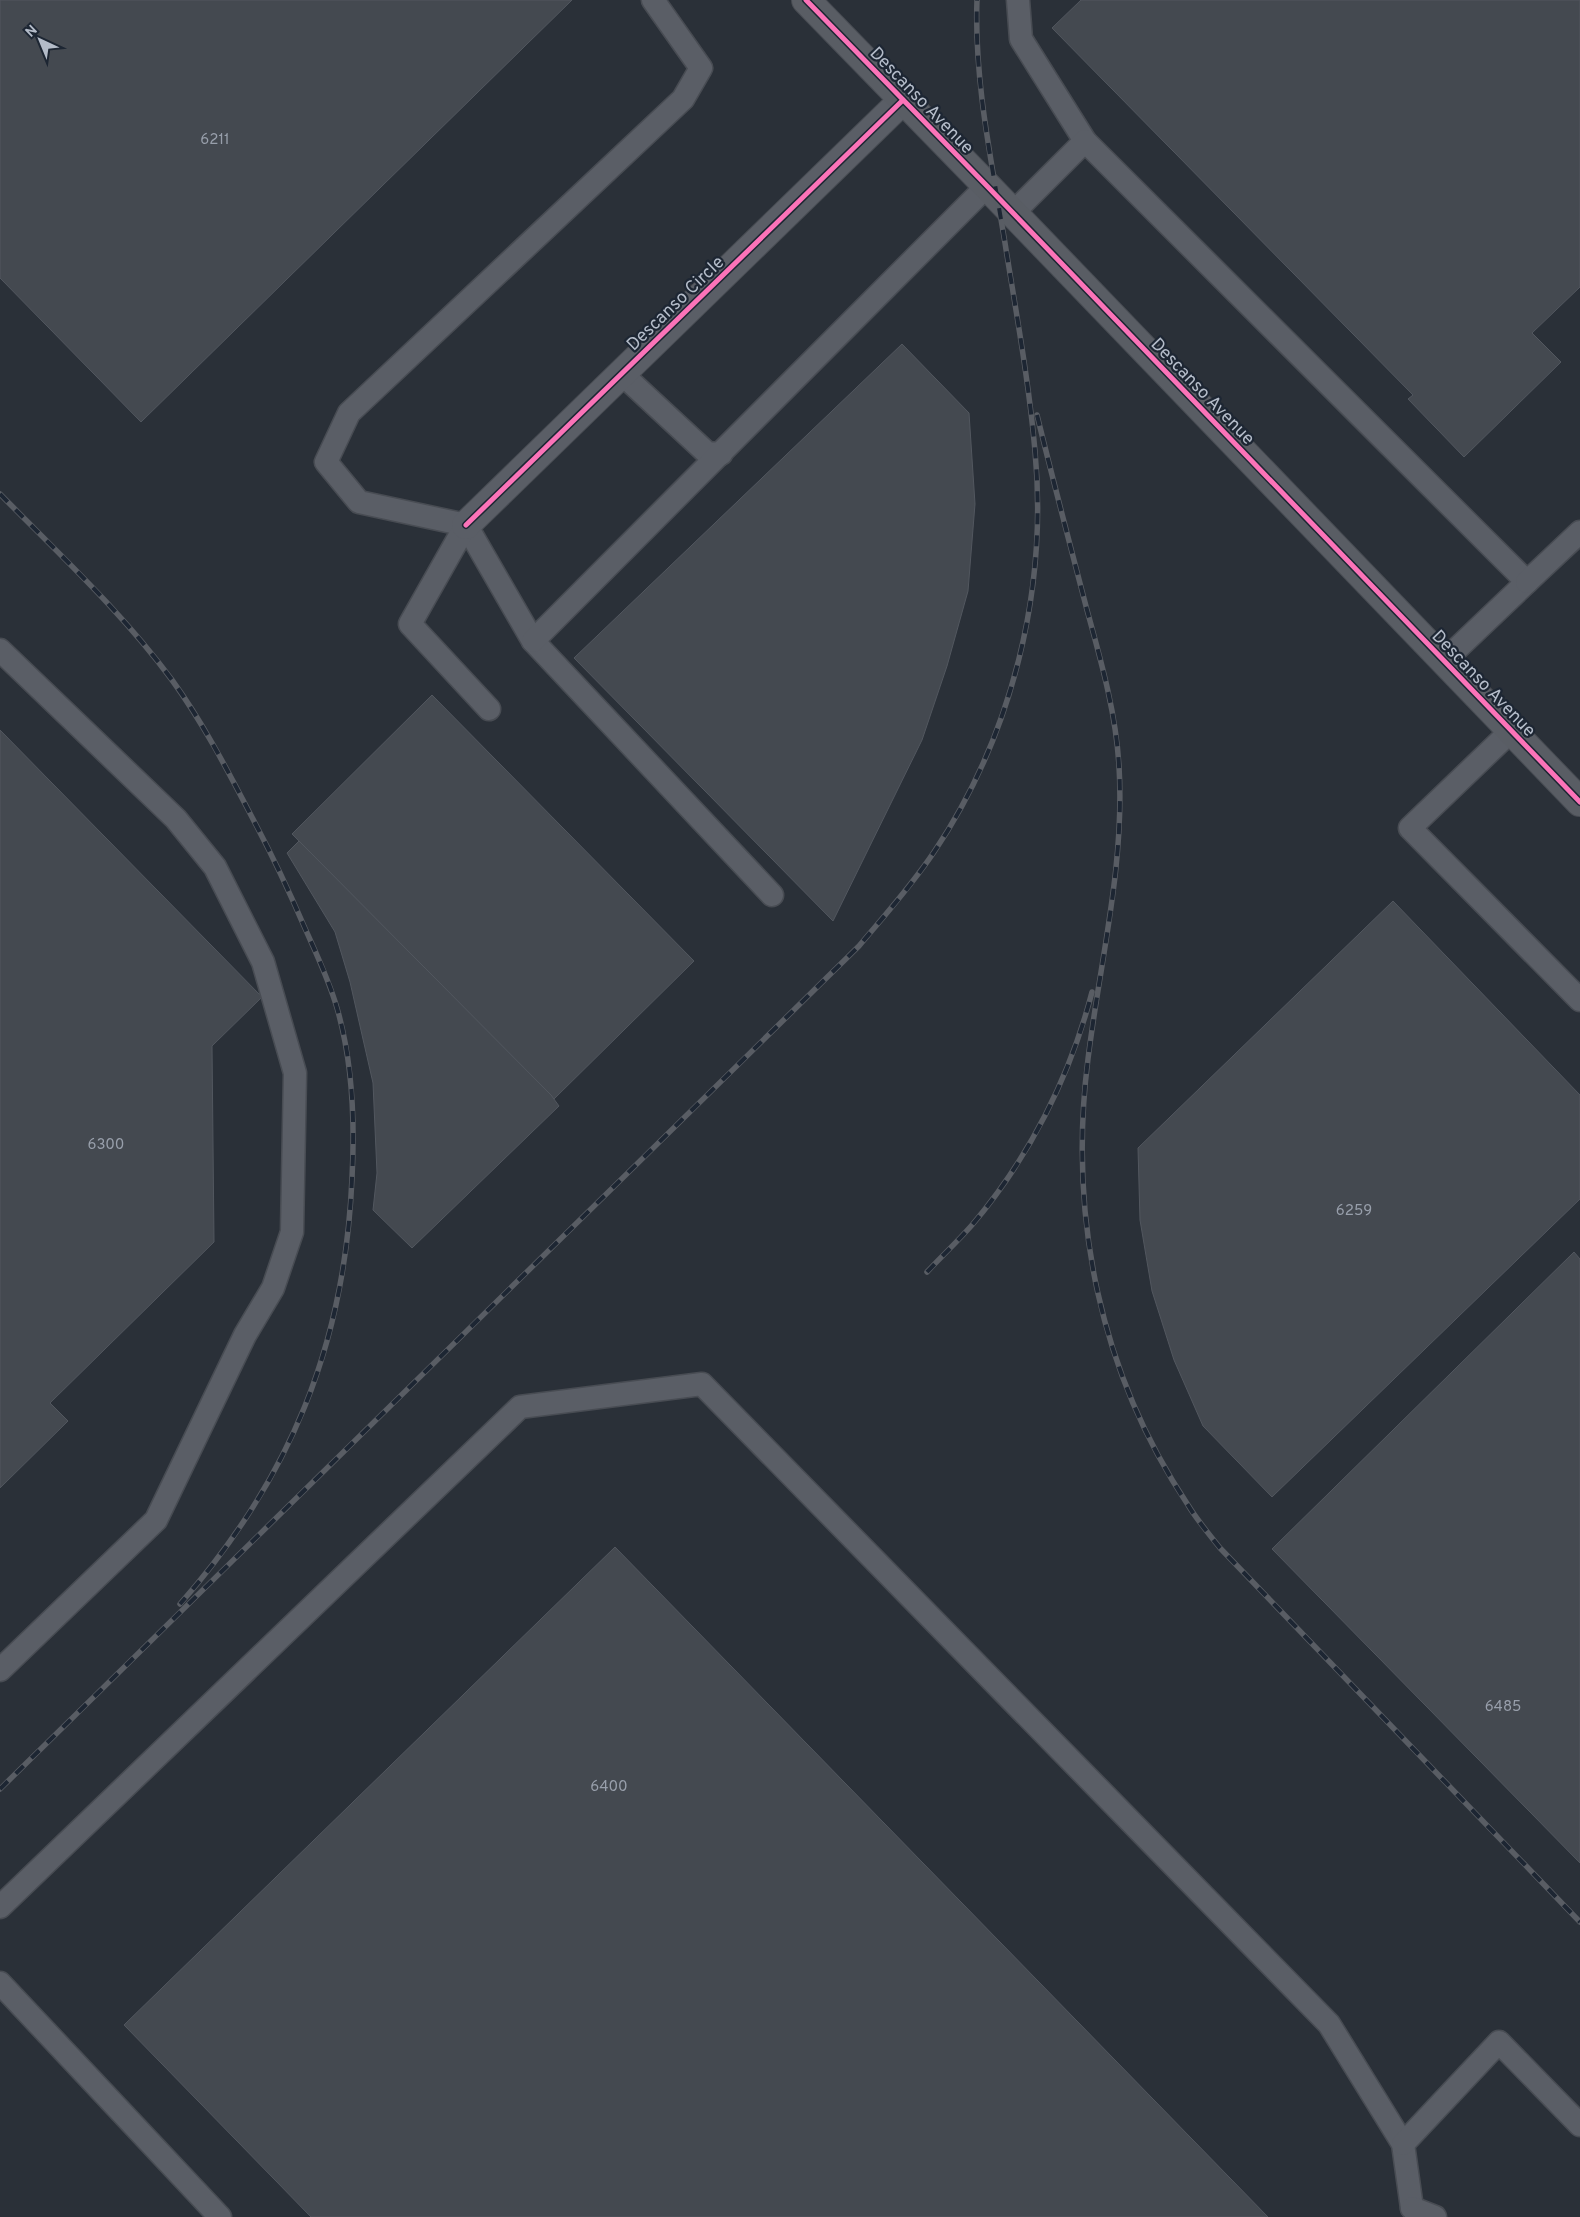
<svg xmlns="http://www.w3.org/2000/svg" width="1580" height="2217" viewBox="0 0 1580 2217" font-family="Overpass,sans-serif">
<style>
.building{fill:#444950;stroke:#52575f}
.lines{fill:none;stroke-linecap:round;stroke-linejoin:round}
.lane-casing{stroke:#484c53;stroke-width:25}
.street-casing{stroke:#484c53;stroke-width:30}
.secondary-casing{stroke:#484c53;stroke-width:30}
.lane{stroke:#5a5e66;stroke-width:22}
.street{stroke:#5a5e66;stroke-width:28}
.secondary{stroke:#595d64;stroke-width:28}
.rail-casing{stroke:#595d64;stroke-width:5.5}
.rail{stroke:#1d2633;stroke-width:4;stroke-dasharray:11;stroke-linecap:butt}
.cycleway-casing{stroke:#1d2633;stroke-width:8}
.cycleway{stroke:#fb73b8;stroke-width:5}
.labels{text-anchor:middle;stroke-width:4.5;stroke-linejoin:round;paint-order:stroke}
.number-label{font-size:15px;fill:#989fab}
.street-label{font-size:18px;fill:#b4bcc9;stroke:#1d2633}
</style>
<rect width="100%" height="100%" fill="#2a3038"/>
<g class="building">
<path d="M0,0H572L141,422L0,278Z"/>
<path d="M1081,0H1580V287L1532,333L1561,362L1464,457L1408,399L1413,395L1052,28Z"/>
<path d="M902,344L969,413L975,504L968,591L947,666L922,740L833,921L574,658Z"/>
<path d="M432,695L694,961L554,1099L292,834Z"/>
<path d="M0,730L262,997L212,1046L214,1242L50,1403L68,1421L0,1488Z"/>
<path d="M299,841L551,1095L559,1106L412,1248L373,1210L377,1173L373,1083L350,982L335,932L287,853Z"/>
<path d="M1393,901L1580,1095V1199L1272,1497L1203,1426L1174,1360L1152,1291L1140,1220L1138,1148Z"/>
<path d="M1574,1252L1580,1259V1863L1272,1549Z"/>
<path d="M615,1547L1268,2217H311L124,2025Z"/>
</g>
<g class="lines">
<g class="lane-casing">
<g id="lane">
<path d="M653,0L701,68L683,99L349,413L326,462L359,502L466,525L533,641L772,895"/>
<path d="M1018,0L1021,39L1085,141"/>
<path d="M1013,213L1085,141L1527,582L1444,661"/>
<path d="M622,374L707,453L721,454"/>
<path d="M466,525L410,624L489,709"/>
<path d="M1527,582L1580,532"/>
<path d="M533,641L987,186"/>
<path d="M0,650L176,819L215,867L263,962L295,1073L292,1232L273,1288L245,1335L156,1520L0,1670"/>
<path d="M1511,731L1410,828L1580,1000"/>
<path d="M0,1907L520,1407L702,1384L1329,2024L1403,2144L1412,2208"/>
<path d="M0,1983L220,2217"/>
<path d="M1403,2144L1499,2042L1580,2125"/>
<path d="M1412,2208L1435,2217"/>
</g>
</g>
<g class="street-casing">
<path id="street" d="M466,525L903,100"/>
</g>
<g class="secondary-casing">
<path id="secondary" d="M806,0L987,186L1580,802"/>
</g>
<use href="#lane" class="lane"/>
<use href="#street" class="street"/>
<use href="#secondary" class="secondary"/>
<g class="rail-casing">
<g id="rail">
<path d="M1037,415C1053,480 1070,545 1087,610C1101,661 1116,713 1119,766C1125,866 1100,961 1088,1059C1068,1216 1100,1373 1188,1505C1197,1520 1209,1534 1220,1548L1580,1922"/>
<path d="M0,494C59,554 122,612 172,680C204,724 230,775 255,823C273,857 289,891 304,926C316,953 329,980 337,1008C353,1063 355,1121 352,1178C345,1345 290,1479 180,1604"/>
<path d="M927,1272C942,1256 958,1241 972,1225C1029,1158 1070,1077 1092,992"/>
<path d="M0,1789L859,946C885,915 912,885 934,852C1012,736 1048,590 1035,451C1029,382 1016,312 1005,243C992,164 974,81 977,0"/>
</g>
</g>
<use href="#rail" class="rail"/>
<g class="cycleway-casing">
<g id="cycleway">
<path d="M806,0L987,186L1580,802"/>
<path d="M466,525L903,100"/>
</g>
</g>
<use href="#cycleway" class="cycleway"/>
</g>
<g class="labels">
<g class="number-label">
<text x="215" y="144">6211</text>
<text x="106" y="1149">6300</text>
<text x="1354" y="1215">6259</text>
<text x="1503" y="1711">6485</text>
<text x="609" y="1791">6400</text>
</g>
<g class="street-label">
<text transform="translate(922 100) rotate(46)" y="6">Descanso Avenue</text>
<text transform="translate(675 303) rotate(-44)" y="6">Descanso Circle</text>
<text transform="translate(1203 391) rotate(46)" y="6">Descanso Avenue</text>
<text transform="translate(1484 683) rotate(46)" y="6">Descanso Avenue</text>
</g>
</g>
<g transform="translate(40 40) rotate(316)" stroke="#1d2633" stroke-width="4" paint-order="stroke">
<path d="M0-4L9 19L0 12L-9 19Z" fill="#b4bcc9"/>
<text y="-8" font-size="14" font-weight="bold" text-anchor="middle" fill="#b4bcc9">N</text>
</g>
</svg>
